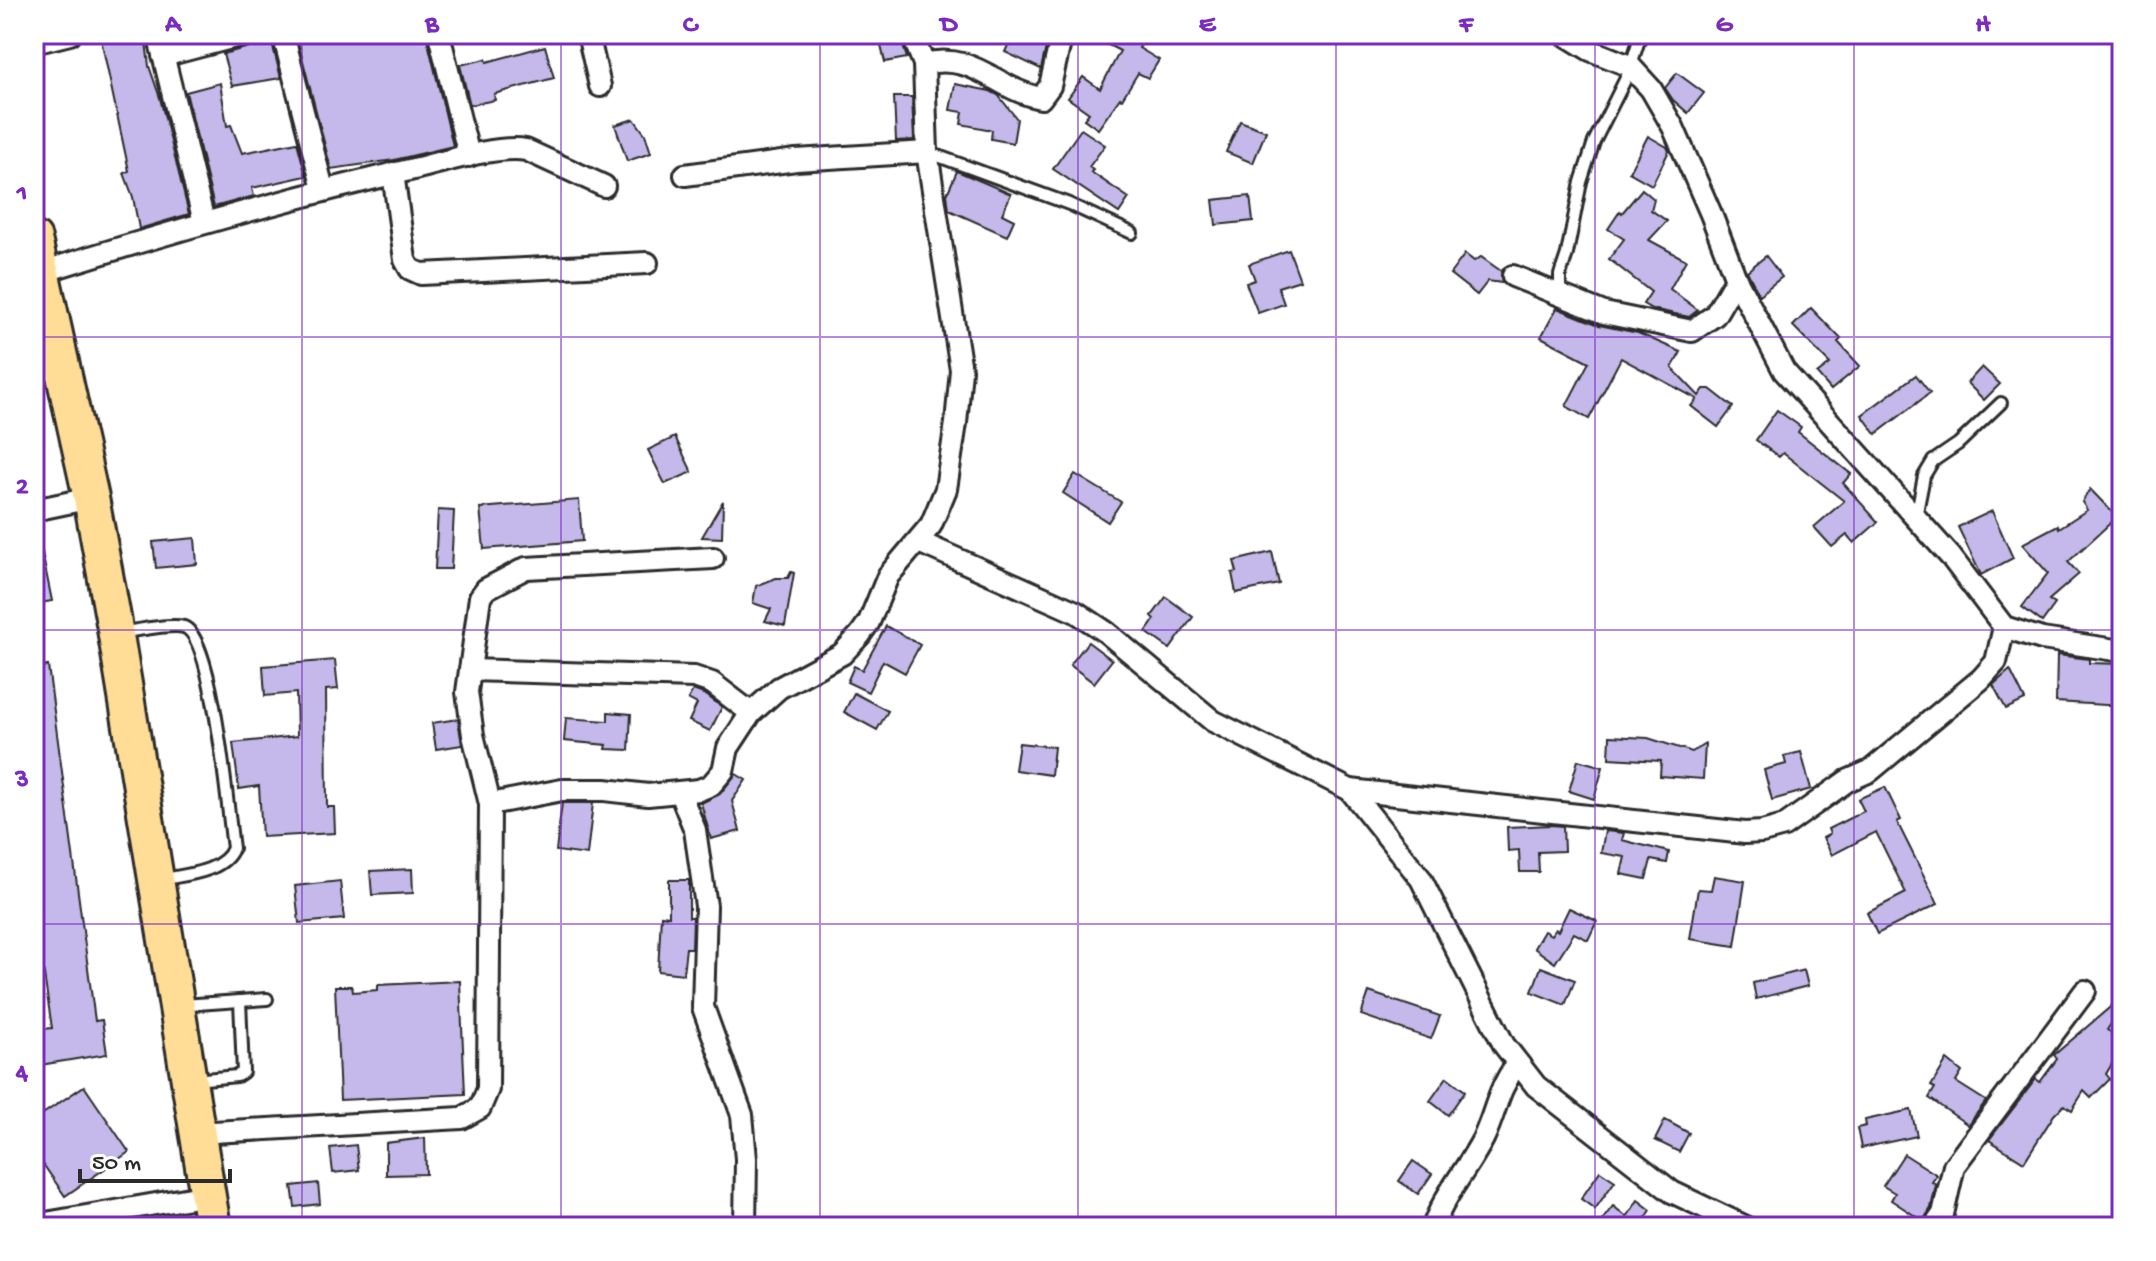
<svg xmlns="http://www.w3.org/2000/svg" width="2156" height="1261" viewBox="0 0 2156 1261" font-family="'Gochi Hand',sans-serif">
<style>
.building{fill:#c4b9ea;stroke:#2b2b2b;stroke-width:2}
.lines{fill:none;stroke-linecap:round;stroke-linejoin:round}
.service-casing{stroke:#2b2b2b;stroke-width:16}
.minor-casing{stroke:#2b2b2b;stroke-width:26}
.trunk-casing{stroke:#2b2b2b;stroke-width:40}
.service{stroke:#fff;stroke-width:10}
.minor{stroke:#fff;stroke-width:20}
.trunk{stroke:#ffdd96;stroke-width:34}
.grid{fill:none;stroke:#7b2cbf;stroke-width:2;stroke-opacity:0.55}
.neatline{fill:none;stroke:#7b2cbf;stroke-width:3}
.grid-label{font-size:26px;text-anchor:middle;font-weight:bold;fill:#7b2cbf}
</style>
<rect width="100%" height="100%" fill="#fff"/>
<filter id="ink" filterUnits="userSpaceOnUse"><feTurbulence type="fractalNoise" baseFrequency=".0125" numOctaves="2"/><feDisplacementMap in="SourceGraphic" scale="16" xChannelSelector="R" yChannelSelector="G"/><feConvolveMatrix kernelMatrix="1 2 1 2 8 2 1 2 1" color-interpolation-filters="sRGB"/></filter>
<g filter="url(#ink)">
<g class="building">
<path d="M127,34H145L149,66L160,98L189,214L139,229L133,197L124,173L129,171L101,39Z"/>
<path d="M296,34H426L453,146L394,160L331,169Z"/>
<path d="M878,34H899L907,58L885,62Z"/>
<path d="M1013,34H1049L1041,69L1005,52Z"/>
<path d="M1087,34H1149L1139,48L1159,60L1148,78L1138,73L1122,99L1120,98L1098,129L1084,119L1089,113L1068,98L1083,77L1100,89L1120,51Z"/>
<path d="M270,35L281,78L232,86L223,54L249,47L258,38Z"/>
<path d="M545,46L554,78L494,94L495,100L470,105L460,65L486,59L487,62Z"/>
<path d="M1677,73L1704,93L1688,113L1673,100L1665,88Z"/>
<path d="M220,83L227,126L231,125L242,153L297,142L306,176L252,188L254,196L214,207L186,92Z"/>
<path d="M955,84L990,91L998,95L1017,119L1013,143L991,139L992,130L961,124L963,112L950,110Z"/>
<path d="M894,97H912L914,140L896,141Z"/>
<path d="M634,119L645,134L651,153L627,161L615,125Z"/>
<path d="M1240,121L1266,131L1253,163L1226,152Z"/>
<path d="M1081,129L1105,145L1089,167L1093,170L1091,172L1129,198L1119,213L1053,169Z"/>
<path d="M1648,136L1667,147L1669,151L1652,185L1629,172Z"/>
<path d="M957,171L1011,194L1002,214L1014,220L1007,236L949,210L947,194Z"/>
<path d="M1642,189L1654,199L1651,210L1667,221L1649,240L1686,260L1670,289L1698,310L1689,317L1652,309L1643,304L1651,292L1609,259L1624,239L1608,229L1620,211L1622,213Z"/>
<path d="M1250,196L1253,221L1216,225L1213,200Z"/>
<path d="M1289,250L1300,280L1278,287L1284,304L1258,313L1246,283L1255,280L1249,264Z"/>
<path d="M1465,254L1474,261L1481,257L1501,271L1502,283L1488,281L1477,295L1450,274Z"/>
<path d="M1766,256L1782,277L1759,295L1747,271Z"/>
<path d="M1557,308L1599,325L1638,333L1681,352L1672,368L1699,396L1704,389H1710L1733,407L1718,427L1691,406L1697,399L1621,358L1589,419L1566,406L1589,362L1541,337Z"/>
<path d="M1811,308L1841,339L1838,342L1860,366L1831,390L1817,374L1830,364L1793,326Z"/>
<path d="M1982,367L2000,384L1984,400L1967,383Z"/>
<path d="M1916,375L1930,393L1876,434L1862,415Z"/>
<path d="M1777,410L1801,427L1798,432L1851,474L1843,483L1878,522L1854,543L1847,535L1832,547L1814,527L1844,501L1783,453L1779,457L1756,440Z"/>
<path d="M675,437L692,472L665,484L648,450Z"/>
<path d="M1075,474L1121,502L1108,522L1063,493Z"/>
<path d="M2090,489L2117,517L2068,562L2079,574L2049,600L2055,604L2042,622L2022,607L2048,573L2022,544L2058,525L2059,528L2087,510L2082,502Z"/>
<path d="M579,500L582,541L484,549L480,508Z"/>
<path d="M723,501L722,538L702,537Z"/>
<path d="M438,510L454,511L451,569H435Z"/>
<path d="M1992,511L2013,558L1981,575L1958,527Z"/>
<path d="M195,538L197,564L156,568L153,542Z"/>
<path d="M34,552H42L52,601L34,604Z"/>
<path d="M1272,552L1279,584L1236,593L1232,573L1237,572L1234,561Z"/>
<path d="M791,572L794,573L785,626L765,621L771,609L753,603L756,586L776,578H788Z"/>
<path d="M1166,597L1193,617L1170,649L1146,632L1155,619L1152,616Z"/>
<path d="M886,626L920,645L905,673L883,661L868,692L847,682L854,666L862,670Z"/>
<path d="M1088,642L1112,660L1094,683L1070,665Z"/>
<path d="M2057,655L2089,659V663L2122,664V706L2056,702Z"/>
<path d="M335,660L338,689L326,690L327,807H334L335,833L262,837L259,786L239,789L233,743L297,736L296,693L265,696L263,666Z"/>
<path d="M48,666L95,1021L102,1020L107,1054L34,1066V1030L52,1028L34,908V668Z"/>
<path d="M2010,670L2025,700L2006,709L1993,685Z"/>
<path d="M693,690L706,695L722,707L710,731L689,721L697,704L688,699Z"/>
<path d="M854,693L888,711L877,730L844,712Z"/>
<path d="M608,712L631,714L629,750L606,749L607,745L564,741L566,718L608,721Z"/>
<path d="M458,719L462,745L436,749L432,723Z"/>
<path d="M1610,736L1648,738L1692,752L1705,744L1703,779L1660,776L1661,761L1609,758Z"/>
<path d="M1019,743L1054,747L1051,775L1015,770Z"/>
<path d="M1801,752L1811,789L1772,800L1764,770L1786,764L1784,756Z"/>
<path d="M1578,760L1603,767L1594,799L1569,791Z"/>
<path d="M736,774L746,780L732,801L740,831L711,839L701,803L720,794Z"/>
<path d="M1885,787L1901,820L1897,822L1938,904L1877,934L1867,913L1906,893L1876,832L1832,855L1823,838L1830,834L1828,829L1864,811L1858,799Z"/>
<path d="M562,803H593L587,855L556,851Z"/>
<path d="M1551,825L1563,826L1564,851L1538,852L1539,872H1520L1519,850L1508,851L1507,827Z"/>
<path d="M1605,831L1624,833L1622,840L1669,852L1667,863L1651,860L1646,879L1621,874L1625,857L1601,853Z"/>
<path d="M412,869L413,893L372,895L370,871Z"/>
<path d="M1714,876L1745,881L1735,946L1690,939L1698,889L1711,890Z"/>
<path d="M669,880H689V917H693L692,948H686L683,974L658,971L661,915L669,916Z"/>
<path d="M340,881L344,919L299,923L295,886Z"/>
<path d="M1569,908L1597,921L1588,940L1574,933L1555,963L1534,948L1544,931L1551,935L1555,929L1558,931Z"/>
<path d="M1541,967L1575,980L1565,1005L1532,992Z"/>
<path d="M1804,970L1808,986L1756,999L1753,983Z"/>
<path d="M460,981L465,1094L340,1100L335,986H352L353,992L378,990V985Z"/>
<path d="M1369,992L1440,1016L1431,1039L1361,1015Z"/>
<path d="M2122,997V1007L2107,1030L2122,1039V1047L2106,1074L2110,1079L2091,1098L2084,1091L2072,1110L2064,1105L2054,1115L2024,1162L1989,1140L2036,1079L2040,1082L2057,1059L2054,1055Z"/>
<path d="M1947,1060L1962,1072L1956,1082L1986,1101L1968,1125L1929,1098L1935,1088L1931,1086Z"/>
<path d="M1447,1077L1465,1091L1448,1115L1430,1101Z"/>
<path d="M84,1086L129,1152L65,1196L34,1151V1120Z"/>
<path d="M1911,1110L1917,1136L1861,1148L1857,1128L1866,1126L1865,1120Z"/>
<path d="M1665,1120L1689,1133L1679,1152L1655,1140Z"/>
<path d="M425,1138L426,1174L386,1175V1143Z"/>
<path d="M356,1145L359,1170L333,1173L330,1148Z"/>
<path d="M1904,1154L1937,1175L1932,1182L1936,1185L1931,1208L1923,1221L1891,1200L1895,1193L1883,1186Z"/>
<path d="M1413,1161L1432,1174L1418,1194L1399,1181Z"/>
<path d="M1600,1171L1615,1181L1595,1209L1581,1199Z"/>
<path d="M318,1183L320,1204L295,1207L292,1186Z"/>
<path d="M1638,1200L1651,1210L1640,1227H1597L1613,1206L1627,1217Z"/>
</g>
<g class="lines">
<g class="service-casing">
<g id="service">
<path d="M927,152L1069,204L1132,233"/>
<path d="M1560,295V275L1567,254L1581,182L1594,142L1628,74L1641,34"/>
<path d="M1916,517L1924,476L1933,461L1958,444L2001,403"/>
<path d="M122,632C137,631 171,623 184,627C214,638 228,814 233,848C224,873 182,875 159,880"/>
<path d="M183,1005L267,999"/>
<path d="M194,1080L237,1076L243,1072L240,1001"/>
</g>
</g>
<g class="minor-casing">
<g id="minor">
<path d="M158,34L204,222"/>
<path d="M283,34L323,189"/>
<path d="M439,34L469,156"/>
<path d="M588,34L600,86"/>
<path d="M1564,34L1590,50L1630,66L1651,89L1673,127L1711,214L1736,279L1784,371L1951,557L2004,627L2042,639L2122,651"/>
<path d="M34,43L70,34"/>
<path d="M163,56L246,34"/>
<path d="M924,64C975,51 998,91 1041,98L1050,86L1062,34"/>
<path d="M393,173L405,260L410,269L421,274L647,263"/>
<path d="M685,175L796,160L927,152"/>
<path d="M42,272C166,233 291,197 418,168C446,161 499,145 526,150L604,186"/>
<path d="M1513,276L1604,313L1692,331L1715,315L1736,279"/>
<path d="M34,510L91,498"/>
<path d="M919,542L1076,612L1106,632L1213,721L1350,790L1421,879L1504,1045L1536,1086L1672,1192L1746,1227"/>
<path d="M470,670L694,677L712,683L751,713"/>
<path d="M1350,790L1745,833L1762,832L1784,826L1847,781L1870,771L1981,679L1996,662L2004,627"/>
<path d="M680,793L695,830L706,906L703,1007L742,1115L746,1159L745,1227"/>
<path d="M490,804L562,790H605L648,795L699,790L711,785L723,771L728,748L751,713L779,688L842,654L860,635L869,622L888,576L931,525L946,489L956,423L961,370L927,152L924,64L912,34"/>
<path d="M196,1133L462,1118L480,1108L488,1089L490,804L473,735L467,692L480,597L486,589L526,568L713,558"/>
<path d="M34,1225L208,1195"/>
<path d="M1433,1227C1444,1195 1468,1168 1483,1139C1497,1110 1496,1092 1517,1064"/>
<path d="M1934,1227L1943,1214L1954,1166L2085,991"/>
</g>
</g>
<g class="trunk-casing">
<path id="trunk" d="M34,239L91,498L114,623L213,1227"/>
</g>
<use href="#service" class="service"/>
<use href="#minor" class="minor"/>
<use href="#trunk" class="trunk"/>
</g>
</g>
<path class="grid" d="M302,34V1227M561,34V1227M820,34V1227M1078,34V1227M1336,34V1227M1595,34V1227M1854,34V1227M34,337H2122M34,630H2122M34,924H2122"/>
<rect width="2156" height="1261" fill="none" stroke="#fff" stroke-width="88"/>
<path d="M80 1169v12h150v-12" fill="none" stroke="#2b2b2b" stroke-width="4"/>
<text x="92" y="1169" font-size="24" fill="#2b2b2b" stroke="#ffffff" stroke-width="6" paint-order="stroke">50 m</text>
<rect x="44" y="44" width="2068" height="1173" class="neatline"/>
<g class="grid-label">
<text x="173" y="31">A</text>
<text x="432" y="31">B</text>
<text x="690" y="31">C</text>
<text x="949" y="31">D</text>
<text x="1207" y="31">E</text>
<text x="1466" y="31">F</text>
<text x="1724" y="31">G</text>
<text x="1983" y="31">H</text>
<text x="22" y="200">1</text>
<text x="22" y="493">2</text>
<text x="22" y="786">3</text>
<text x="22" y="1079">4</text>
</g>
</svg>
